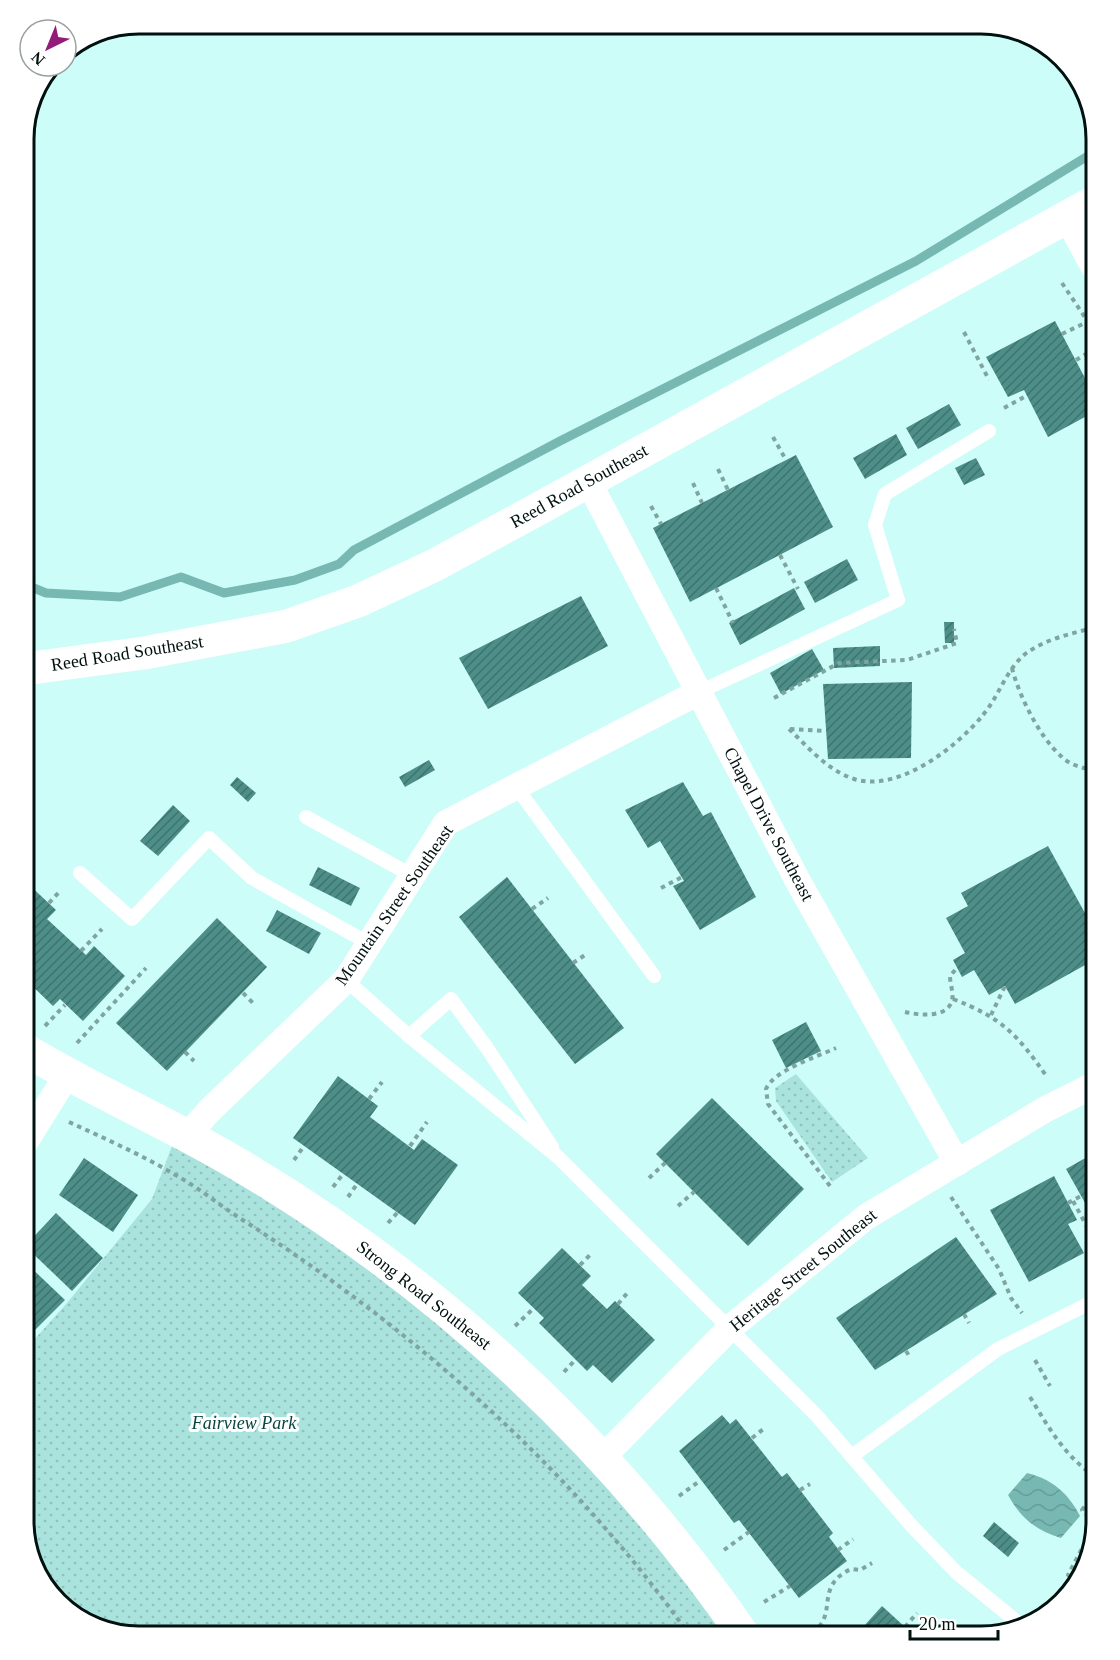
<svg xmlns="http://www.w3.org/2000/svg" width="1120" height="1660" viewBox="0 0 1120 1660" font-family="Georgia,serif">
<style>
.grass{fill:url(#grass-dots)}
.water{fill:url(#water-waves)}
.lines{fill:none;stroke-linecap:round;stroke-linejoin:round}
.stream{stroke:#77b8b3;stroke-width:9}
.building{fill:url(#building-hatch)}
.path{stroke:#80a4a0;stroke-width:4;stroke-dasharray:4.5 4.5;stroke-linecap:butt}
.lane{stroke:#fff;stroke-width:14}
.street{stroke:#fff;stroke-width:26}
.secondary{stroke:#fff;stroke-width:33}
.labels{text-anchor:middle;stroke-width:6;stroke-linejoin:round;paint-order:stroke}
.street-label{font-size:18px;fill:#01110f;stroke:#fff}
.park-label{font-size:18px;font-style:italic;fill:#064541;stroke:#fff}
.rim{fill:none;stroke:#01110f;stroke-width:3}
</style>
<defs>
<pattern id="grass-dots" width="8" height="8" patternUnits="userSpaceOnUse" patternTransform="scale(1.5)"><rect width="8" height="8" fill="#aae3dd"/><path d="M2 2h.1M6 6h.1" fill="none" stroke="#90c2bc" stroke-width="1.8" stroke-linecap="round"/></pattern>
<pattern id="water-waves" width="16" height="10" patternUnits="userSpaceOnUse" patternTransform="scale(1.5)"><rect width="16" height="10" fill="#77b8b3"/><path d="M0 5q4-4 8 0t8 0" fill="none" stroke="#659d99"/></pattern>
<pattern id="building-hatch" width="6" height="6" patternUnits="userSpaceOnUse" patternTransform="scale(1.5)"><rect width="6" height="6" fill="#4d8e89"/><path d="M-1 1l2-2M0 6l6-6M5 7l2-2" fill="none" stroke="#3e736e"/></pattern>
</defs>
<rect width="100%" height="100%" fill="#cdfdf8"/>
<g class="grass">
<path d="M796,1074L868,1158L832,1182L776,1101L775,1088Z"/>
<path d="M178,1130L451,1315L744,1636H132L76,1617L39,1578L24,1520V1351L67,1303L152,1199Z"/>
</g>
<path class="water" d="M1027,1473C1052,1479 1068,1493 1080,1516L1061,1538C1036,1531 1020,1517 1008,1495Z"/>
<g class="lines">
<path class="stream" d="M24,584L46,593L120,597L181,577L224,593L295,580L339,564L354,550L560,441L916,261L1096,151"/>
</g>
<g class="building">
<path d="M1055,321L1096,399V411L1048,437L1024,390L1008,397L986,357Z"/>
<path d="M949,404L961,425L918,449L906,428Z"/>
<path d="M896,434L907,455L865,479L853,458Z"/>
<path d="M796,455L833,527L690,602L653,528Z"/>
<path d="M976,458L985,475L964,485L955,468Z"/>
<path d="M847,559L858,580L815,603L804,582Z"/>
<path d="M794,588L805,609L740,645L729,623Z"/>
<path d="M581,596L608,646L488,709L459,658Z"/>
<path d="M944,622H954V643H945Z"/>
<path d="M880,646V666L834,668L833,648Z"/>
<path d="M812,649L824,670L781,694L770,673Z"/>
<path d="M912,682L911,758L828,759L823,684Z"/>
<path d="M429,760L435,770L405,787L399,777Z"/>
<path d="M237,777L256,793L248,802L230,785Z"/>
<path d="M683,782L703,816L711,812L756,897L700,930L673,886L684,881L660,841L648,848L625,810Z"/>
<path d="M173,805L190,821L158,856L140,841Z"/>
<path d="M1048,846L1096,933V959L1015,1004L1005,986L989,995L974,970L962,977L953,960L965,953L946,918L968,906L961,893Z"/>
<path d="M318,867L360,888L351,906L309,885Z"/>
<path d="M507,877L624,1028L575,1064L459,917Z"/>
<path d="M24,880L56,910L47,919L86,955L94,946L125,976L83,1021L60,999L53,1006L24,978Z"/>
<path d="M277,910L321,933L309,954L266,931Z"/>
<path d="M217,918L267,967L167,1071L116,1023Z"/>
<path d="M806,1022L821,1051L786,1068L772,1040Z"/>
<path d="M338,1076L378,1106L370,1117L414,1150L422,1139L458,1165L415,1225L293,1138Z"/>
<path d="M712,1098L804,1189L748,1246L656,1154Z"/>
<path d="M1096,1152V1205L1089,1210L1066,1169Z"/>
<path d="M84,1158L138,1195L113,1232L59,1195Z"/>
<path d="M1054,1176L1077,1220L1068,1224L1084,1253L1029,1282L990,1210Z"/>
<path d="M56,1213L103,1258L72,1291L25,1246Z"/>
<path d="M956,1237L997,1294L875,1370L836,1318Z"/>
<path d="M562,1248L591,1276L582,1285L607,1309L615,1301L655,1340L612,1383L593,1365L587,1371L539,1323L544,1318L518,1293Z"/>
<path d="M24,1261L65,1300L33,1332L24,1323Z"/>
<path d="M1096,1392V1411L1089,1395Z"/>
<path d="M722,1415L730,1424L736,1419L782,1477L787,1473L833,1533L829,1537L847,1561L799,1598L739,1520L734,1523L679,1451Z"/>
<path d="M994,1522L1019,1543L1008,1557L983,1536Z"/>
<path d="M882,1606L905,1627L914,1636H855Z"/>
</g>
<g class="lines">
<g class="path">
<path d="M1062,283L1096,334"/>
<path d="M964,332L989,380"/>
<path d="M1062,334L1089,321"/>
<path d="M1076,360L1096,348"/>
<path d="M1004,408L1026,396"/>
<path d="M773,437L786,460"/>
<path d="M718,469L728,490"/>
<path d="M693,483L702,503"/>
<path d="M651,506L661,524"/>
<path d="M780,555L798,589"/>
<path d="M716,588L733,623"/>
<path d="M1012,668C1019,696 1040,738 1062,757C1071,766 1084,768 1096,771"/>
<path d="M774,698L839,663L907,660L957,643L954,629"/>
<path d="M789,729C809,748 827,770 854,779C898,793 957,747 983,715C999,696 1005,672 1024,655C1044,639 1071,634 1096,627"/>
<path d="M790,729L826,731"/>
<path d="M661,888L682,877"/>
<path d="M49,903L60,891"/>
<path d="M532,909L548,898"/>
<path d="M1090,921L1096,919"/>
<path d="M81,951L102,929"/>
<path d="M573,963L588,953"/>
<path d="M1087,964L1096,977"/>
<path d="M24,989L29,983"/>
<path d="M243,993L253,1003"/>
<path d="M953,999C1002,1018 1017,1034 1047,1077"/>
<path d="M905,1012C918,1015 948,1019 952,1000C954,994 950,984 950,976L957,968"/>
<path d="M991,1015L1005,986"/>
<path d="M45,1026L65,1005"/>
<path d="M77,1043L146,968"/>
<path d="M185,1052L194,1061"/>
<path d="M369,1099L382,1082"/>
<path d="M69,1122C106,1139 144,1156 179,1177C202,1190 223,1208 246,1222C416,1332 573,1470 690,1636"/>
<path d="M410,1146L427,1122"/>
<path d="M294,1160L304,1146"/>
<path d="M649,1178L665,1163"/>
<path d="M830,1186L768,1104L766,1089C774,1070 817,1057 836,1048"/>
<path d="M333,1187L343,1174"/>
<path d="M348,1197L357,1184"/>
<path d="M951,1197L999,1269L1011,1298L1022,1313"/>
<path d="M1073,1201L1096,1243"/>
<path d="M1068,1203L1081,1196"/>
<path d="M678,1206L694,1192"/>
<path d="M388,1223L397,1213"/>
<path d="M580,1265L590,1255"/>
<path d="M618,1304L629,1291"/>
<path d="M964,1314L969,1323"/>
<path d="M515,1326L534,1308"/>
<path d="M906,1351L910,1357"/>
<path d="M1035,1360L1050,1386"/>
<path d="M564,1372L576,1359"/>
<path d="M1030,1397C1049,1428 1065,1457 1096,1477"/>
<path d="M752,1438L766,1427"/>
<path d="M800,1490L810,1484"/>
<path d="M679,1496L701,1480"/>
<path d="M1095,1523L1082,1510L1096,1491"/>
<path d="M724,1550L749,1532"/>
<path d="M838,1550L853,1539"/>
<path d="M1078,1581L1068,1575L1095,1524"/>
<path d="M764,1602L790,1586"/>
<path d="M905,1627L917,1613"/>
<path d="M788,1635L800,1626L816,1630C837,1611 815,1586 851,1569L860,1570L872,1563"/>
</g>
<g class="lane">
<path d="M699,692L898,600L875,525L885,494L989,431"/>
<path d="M517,788L654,976"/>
<path d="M306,817L413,876"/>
<path d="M80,873L132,919L209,838L252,878L370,944"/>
<path d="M346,980L409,1036L558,1157L817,1416L910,1524L956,1572L1021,1625"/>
<path d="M409,1036L451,999L487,1048L552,1147"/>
<path d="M852,1456L998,1349L1096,1300"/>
</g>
<g class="street">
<path d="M588,481L800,885L957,1163"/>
<path d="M188,1135L209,1111L346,980L446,823L699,692"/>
<path d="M24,1144L67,1075"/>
<path d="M602,1458L731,1327L866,1217L1046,1109L1096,1084"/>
</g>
<g class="secondary">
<path d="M1070,216L1096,264"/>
<path d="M24,669L144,653L256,632L287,626L358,601L433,566L540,508L1096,201"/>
<path d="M24,1049C93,1091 167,1122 236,1163C437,1281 612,1444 744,1636"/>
</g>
</g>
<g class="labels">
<g class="street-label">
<text transform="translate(579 486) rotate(-29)" y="6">Reed Road Southeast</text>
<text transform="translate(127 653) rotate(-9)" y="6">Reed Road Southeast</text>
<text transform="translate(769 824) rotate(62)" y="6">Chapel Drive Southeast</text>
<text transform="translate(394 905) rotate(-55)" y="6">Mountain Street Southeast</text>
<text transform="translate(803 1270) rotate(-39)" y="6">Heritage Street Southeast</text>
<text transform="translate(424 1295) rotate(38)" y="6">Strong Road Southeast</text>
</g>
<g class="park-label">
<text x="244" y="1429">Fairview Park</text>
</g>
</g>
<path d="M0 0H1120V1660H0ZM139 34H981A105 105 0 0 1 1086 139V1521A105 105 0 0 1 981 1626H139A105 105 0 0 1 34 1521V139A105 105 0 0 1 139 34Z" fill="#fff" fill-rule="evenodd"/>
<path class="rim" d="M139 34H981A105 105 0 0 1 1086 139V1521A105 105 0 0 1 981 1626H139A105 105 0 0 1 34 1521V139A105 105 0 0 1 139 34Z"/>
<g transform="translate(48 48) rotate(223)"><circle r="28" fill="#ffffff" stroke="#99a09f" stroke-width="1.5"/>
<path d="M0-4.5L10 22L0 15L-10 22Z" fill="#931b79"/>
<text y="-9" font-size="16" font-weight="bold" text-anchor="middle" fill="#01110f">N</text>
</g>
<path d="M910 1630v9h88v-9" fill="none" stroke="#01110f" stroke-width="3"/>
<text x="919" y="1630" font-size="18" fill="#01110f" stroke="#ffffff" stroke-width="4.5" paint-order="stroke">20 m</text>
</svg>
